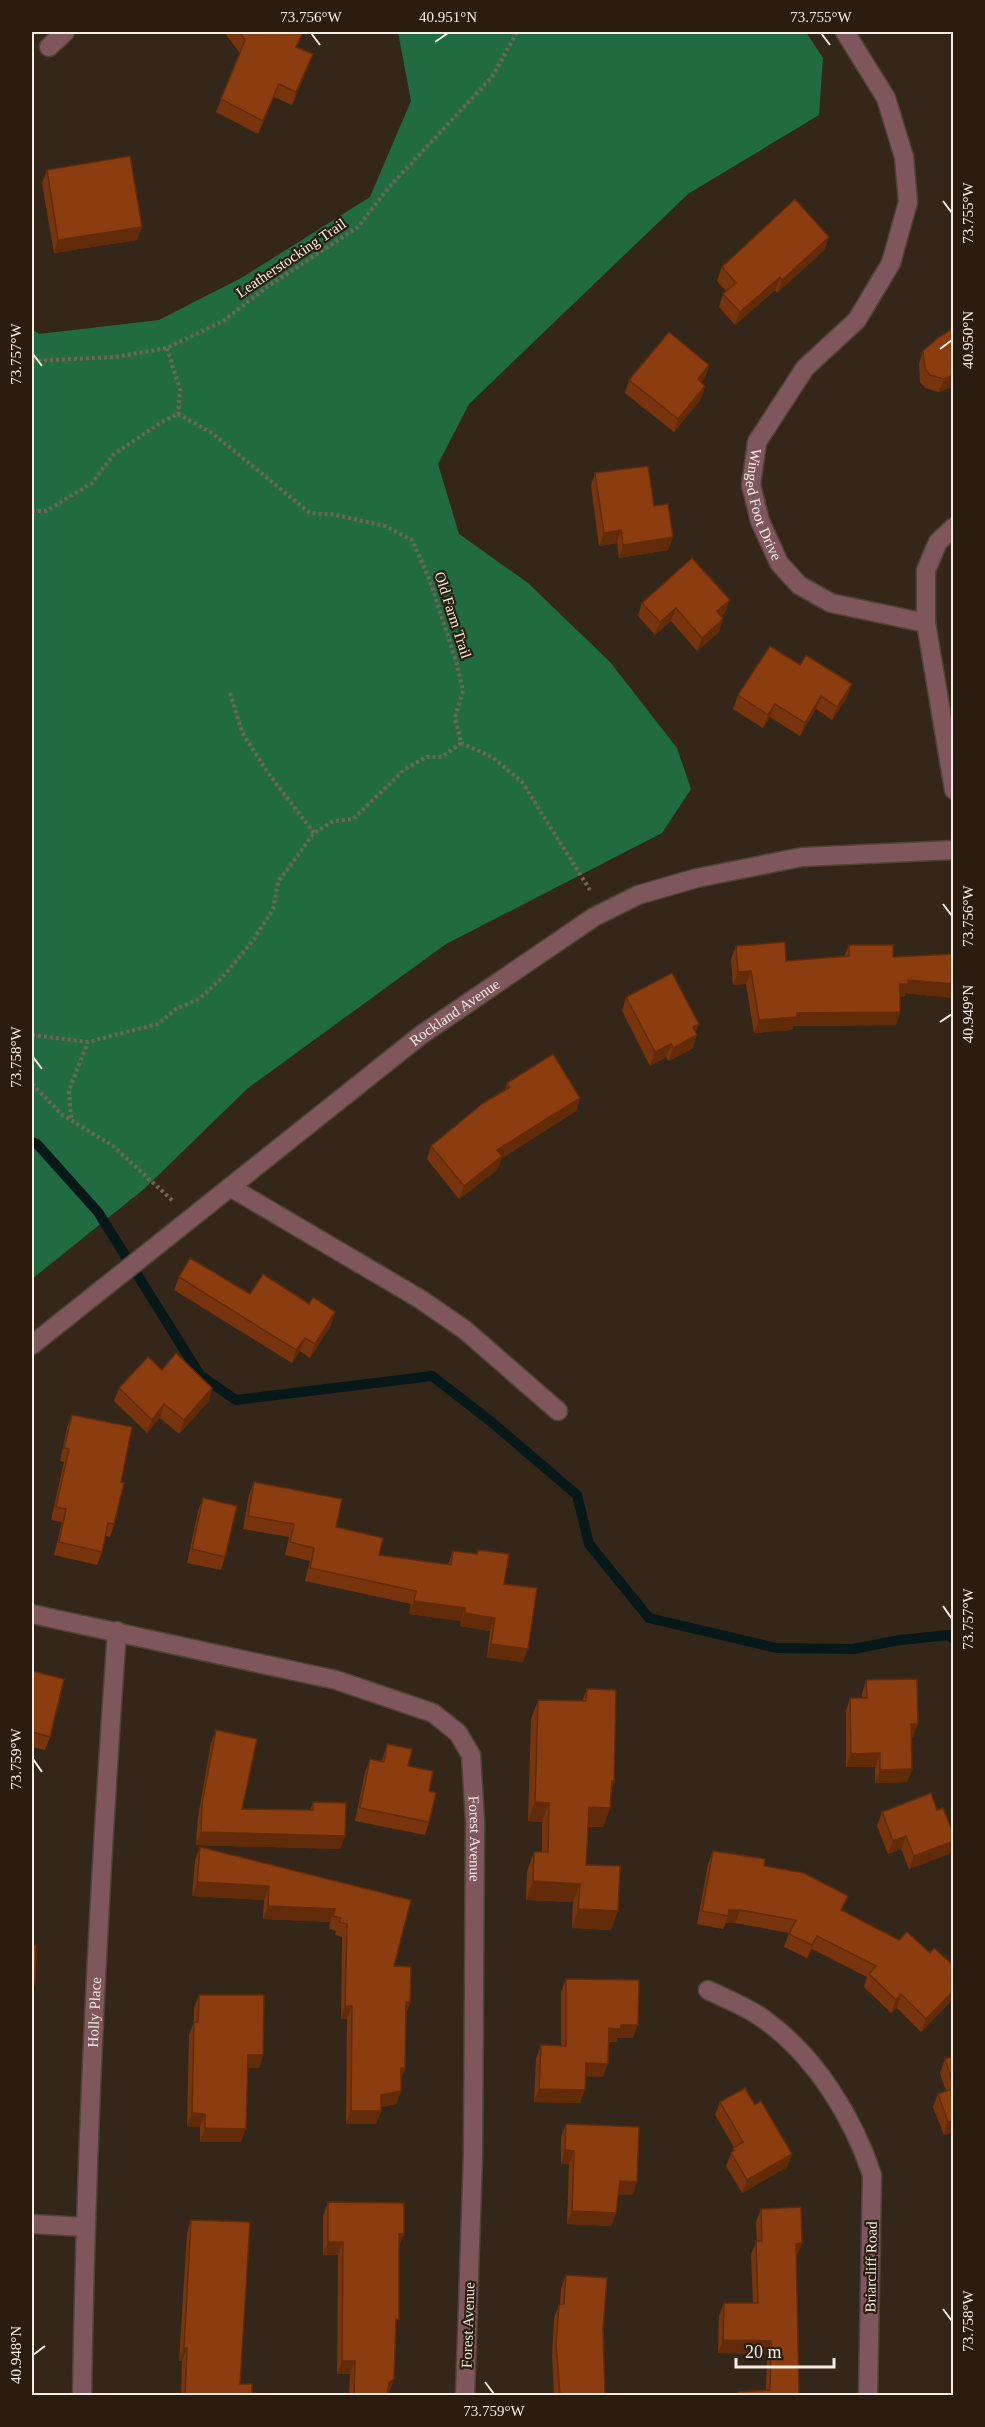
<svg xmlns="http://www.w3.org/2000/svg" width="985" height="2427" viewBox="0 0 985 2427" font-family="'Times New Roman',serif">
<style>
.forest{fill:#216b43}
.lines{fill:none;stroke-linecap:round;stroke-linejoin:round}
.stream{stroke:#061818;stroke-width:10}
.minor-casing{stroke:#4f4336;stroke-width:21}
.path{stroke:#71655a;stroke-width:4;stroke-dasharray:3 3;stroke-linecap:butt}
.minor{stroke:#7e565c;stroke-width:18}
.wall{fill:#78340d}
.shaded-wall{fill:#622b0a}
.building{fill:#8c3d0f;stroke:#622b0a;stroke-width:1.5}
.ticks{fill:none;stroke:#f6ede5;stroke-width:2}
.labels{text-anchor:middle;stroke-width:4.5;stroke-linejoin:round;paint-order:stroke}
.street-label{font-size:15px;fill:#f6ede5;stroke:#2a1d10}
.neatline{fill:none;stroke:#f6ede5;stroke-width:2}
.ticks-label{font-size:15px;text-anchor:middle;fill:#f6ede5}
</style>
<rect width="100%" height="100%" fill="#34271a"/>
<path class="forest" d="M398,32H806L823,58L819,115L688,194L469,404L438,464L459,534L528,583L610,662L677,748L691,789L662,833L446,944L248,1088L144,1189L32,1279V329L39,334L159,320L243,277L370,197L411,101Z"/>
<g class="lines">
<path class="stream" d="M32,1142L37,1144L98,1212L200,1375L236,1400L432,1376L489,1420L577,1495L589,1544L649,1618L776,1648L853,1649L900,1640L949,1635L954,1639"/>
<g class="minor-casing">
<g id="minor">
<path id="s1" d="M845,32L886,98L904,157L908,202L891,263L857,320L805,368L757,442L751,485L760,521L779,563L799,585L831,603L926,623"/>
<path d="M49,47L65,32"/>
<path d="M954,527L938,542L926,570V623L954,790"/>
<path d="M230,1187L420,1299L465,1330L558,1411"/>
<path id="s2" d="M32,1345L421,1035L594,917L638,895L697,878L802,857L954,850"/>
<path id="s3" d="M32,1614L336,1680L433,1713L458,1733L471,1755L475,1821L473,2155L465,2396"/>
<path d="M708,1990C726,1999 748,2007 765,2020C815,2056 853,2117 872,2175L868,2396"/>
<path d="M32,2224L85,2227"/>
<path id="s4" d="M82,2396C86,2140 99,1885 117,1631"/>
</g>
</g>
<g class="path">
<path d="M167,348L180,390L178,414"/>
<path d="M32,361L115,357L167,348L223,321L267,287L358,227L389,187L492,77L517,32"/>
<path d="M178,414L212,433L310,513L336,515L385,526L412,540L429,578L456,661L463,691L455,717L461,743"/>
<path d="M32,511H46L92,483L114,454L165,420L178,414"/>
<path d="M230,693L242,732L268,773L314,833"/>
<path d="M461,743L492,757L522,782L590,890"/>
<path d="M32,1035L88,1042L158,1024L176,1009L199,999L223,977L254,939L273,909L278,882L314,833L333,821L353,819L405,769L427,757H442L461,743"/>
<path d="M32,1084L61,1114L113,1146L173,1201"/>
<path d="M71,1118L69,1090L88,1042"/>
</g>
<use href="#minor" class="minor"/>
</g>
<g class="wall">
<path d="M224,32H303L297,47L308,67L292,105L274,97L258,134L216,112L240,53Z"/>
<path d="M47,170L137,240L54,253L42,183Z"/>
<path d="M829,237L824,250L777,293L775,290L735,325L719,307L723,294L726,291L717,281L722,267Z"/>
<path d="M923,351L954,386L939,392L925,388L920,382L919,364Z"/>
<path d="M709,365L705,378L701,382L705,386L701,399L674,432L625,393L629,380Z"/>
<path d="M595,473L654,506L673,537L668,550L619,558L617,543L599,546L591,486Z"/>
<path d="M642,603L725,613L721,616L719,632L697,651L671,621L655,635L638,616Z"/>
<path d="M738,695L847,697L832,720L816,709L800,736L770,717L763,728L733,709Z"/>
<path d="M849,945L893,957L951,954L954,948V998L905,993L904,997H900V1012L896,1025L793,1026L792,1030L754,1033L746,984L733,985L731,959L736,946L786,961L844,957Z"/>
<path d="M626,997L696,1033L693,1048L669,1061L666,1057L650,1066L622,1011Z"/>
<path d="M507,1083L580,1098L576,1111L502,1158L497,1170L459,1199L427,1159L431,1146L505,1090Z"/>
<path d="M179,1277L250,1294L309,1304L331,1325L310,1358L300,1351L292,1363L174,1290Z"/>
<path d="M162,1370L212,1388L208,1402L179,1434L160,1418L147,1433L114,1401L119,1388Z"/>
<path d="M72,1415L121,1482L114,1524L110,1537L105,1536L102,1552L97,1565L54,1555L62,1522L51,1520L64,1462L60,1461L67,1428Z"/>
<path d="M254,1482L336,1527L379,1555L448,1565L453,1551L476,1554L478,1550L504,1584L523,1662L487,1657L490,1631L460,1626L461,1621L409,1614L411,1604L305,1581L310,1561L285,1555L289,1537L243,1529L249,1495Z"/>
<path d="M203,1498L225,1557L221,1570L187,1563L198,1511Z"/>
<path d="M32,1671L50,1737L45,1750L32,1747Z"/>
<path d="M866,1680L913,1737H911L912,1769L907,1782L875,1783V1767H846V1711L850,1698H862V1694Z"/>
<path d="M587,1689L614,1781L611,1790L610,1808L603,1827H588L586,1865L611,1930L572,1928L573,1902L526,1900L527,1871L534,1852H542V1822L528,1821L531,1719L538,1700L582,1701Z"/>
<path d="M216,1730L242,1809L310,1810L313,1802L345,1836L340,1849L196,1845L198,1817L211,1743Z"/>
<path d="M387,1744L408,1766L429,1791V1822L425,1835L355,1821L365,1772L370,1759L382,1761Z"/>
<path d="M937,1810L954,1835V1846L951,1853L909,1869L901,1849L888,1854L877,1826L882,1812Z"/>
<path d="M200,1847L411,1900L394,1966L410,2002L406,2014L405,2068L401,2079V2091L396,2104L381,2107V2111L376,2124H346L347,2019H341L342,1937L335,1935L336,1931L329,1929L330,1922L263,1919L264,1900L192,1896L195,1860Z"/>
<path d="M713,1851L764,1866L842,1911L899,1940L930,1953L954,1966V1998L921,2032L897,2008L891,2013L864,1987L867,1977L812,1949L807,1958L784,1947L789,1933L735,1923H726L723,1929L697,1924L708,1864Z"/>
<path d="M566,1979L633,2038H617L616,2042H608L603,2077L585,2076L580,2103L534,2102L536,2059L541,2045L561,2046V1992Z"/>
<path d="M199,1995L263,2055L259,2068H247L241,2142H200V2127L187,2126L189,2035L194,2022V2008Z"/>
<path d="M954,2056V2139L951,2133L944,2135L933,2107L938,2094L946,2091L940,2073L945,2059Z"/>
<path d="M720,2102L755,2105L792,2154L787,2167L742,2193L726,2166L734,2147L715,2115Z"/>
<path d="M566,2124L633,2195L618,2194L616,2213L611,2226L567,2224L569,2164H561V2137Z"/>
<path d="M328,2202L399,2246L394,2379L389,2392L387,2393V2396H349L350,2374H337L338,2255H323V2216Z"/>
<path d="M761,2209L797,2256H796L799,2396H737L738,2392L766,2391L767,2354L718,2353L719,2316L724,2303H753L751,2254L757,2241L756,2222Z"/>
<path d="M191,2220L240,2384L252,2396H181L182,2361H179L187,2233Z"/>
<path d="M566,2275L603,2329L605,2396H554L552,2356L554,2318L559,2305H560L561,2288Z"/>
</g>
<g class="shaded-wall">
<path d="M313,54L308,67L292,105L296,92Z"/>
<path d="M279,84L274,97L258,134L263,121Z"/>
<path d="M142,227L137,240L54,253L58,240Z"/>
<path d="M829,237L824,250L777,293L782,280Z"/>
<path d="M780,277L775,290L735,325L740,312Z"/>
<path d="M709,365L705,378L693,392L698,379Z"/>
<path d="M954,375V386L939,392L944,379Z"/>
<path d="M705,386L701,399L674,432L678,419Z"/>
<path d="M621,530L617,543L599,546L604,533Z"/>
<path d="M673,537L668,550L619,558L623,545Z"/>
<path d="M730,600L725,613L712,624L717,611Z"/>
<path d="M676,608L671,621L655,635L660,622Z"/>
<path d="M723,619L719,632L697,651L702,638Z"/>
<path d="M852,684L847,697L832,720L837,707Z"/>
<path d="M821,696L816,709L800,736L805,723Z"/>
<path d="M775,704L770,717L763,728L768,715Z"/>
<path d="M751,971L746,984L733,985L738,972Z"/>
<path d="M908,980L954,984V998L905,993L904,997H895L900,984Z"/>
<path d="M900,1012L896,1025L793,1026L792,1030L754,1033L759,1020L797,1013Z"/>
<path d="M699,1024L694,1037L697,1035L693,1048L669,1061L673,1048L693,1027Z"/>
<path d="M671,1044L666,1057L650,1066L655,1052Z"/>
<path d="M580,1098L576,1111L502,1158L497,1170L459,1199L464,1186L497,1150Z"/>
<path d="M335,1312L331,1325L310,1358L315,1344Z"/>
<path d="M305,1338L300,1351L292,1363L296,1350Z"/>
<path d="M212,1388L208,1402L179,1434L184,1420Z"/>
<path d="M164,1404L160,1418L147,1433L152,1420Z"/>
<path d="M414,1601L465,1608L461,1621L409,1614Z"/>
<path d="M465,1613L495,1618L490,1631L460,1626Z"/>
<path d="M491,1644L528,1649L523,1662L487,1657Z"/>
<path d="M911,1724H918L913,1737H906Z"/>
<path d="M880,1753L875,1767H846L851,1754Z"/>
<path d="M912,1769L907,1782L875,1783L880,1770Z"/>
<path d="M535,1802L549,1803L542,1822L528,1821Z"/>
<path d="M589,1807L610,1808L603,1827L582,1826Z"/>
<path d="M201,1832L345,1836L340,1849L196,1845Z"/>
<path d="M906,1836L901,1849L888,1854L893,1841Z"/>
<path d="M954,1841V1846L951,1853L909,1869L914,1856Z"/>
<path d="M533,1881L580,1884L573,1902L526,1900Z"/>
<path d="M197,1882L269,1886L264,1900L192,1896Z"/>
<path d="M268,1906L335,1909L330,1922L263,1919Z"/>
<path d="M578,1909L618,1911L611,1930L572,1928Z"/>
<path d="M729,1910H740L735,1923H726Z"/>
<path d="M817,1936L812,1949L807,1958L812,1945Z"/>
<path d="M32,1984H35L32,1993Z"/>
<path d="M954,1990V1998L921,2032L926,2019Z"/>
<path d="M901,1994L897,2008L891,2013L896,2000Z"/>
<path d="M406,2002H410L405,2015Z"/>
<path d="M345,2006H352L347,2019H341Z"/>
<path d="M621,2025H638L633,2038H617L616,2042L604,2041L609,2028Z"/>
<path d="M248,2055H263L259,2068H243Z"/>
<path d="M586,2063L608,2064L603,2077L581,2076Z"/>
<path d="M401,2068H405L400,2082Z"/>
<path d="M539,2089L585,2090L580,2103L534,2102Z"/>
<path d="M401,2091L396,2104L377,2108L381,2095Z"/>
<path d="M351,2111H381L376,2124H346Z"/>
<path d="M192,2113L205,2114L200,2127L187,2126Z"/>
<path d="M954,2121V2127L951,2133L944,2135L948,2122Z"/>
<path d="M205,2128L246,2129L241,2142H200Z"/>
<path d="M565,2150L574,2151L569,2164H561Z"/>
<path d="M792,2154L787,2167L742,2193L747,2180Z"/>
<path d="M620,2181L637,2182L633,2195L615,2194Z"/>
<path d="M572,2211L616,2213L611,2226L567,2224Z"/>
<path d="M399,2234H404L399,2247Z"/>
<path d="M328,2242H343L338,2255H323Z"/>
<path d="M802,2243L797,2256L791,2257L796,2244Z"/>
<path d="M723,2340L771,2341L767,2354L718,2353Z"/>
<path d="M184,2348H187L182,2361H179Z"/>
<path d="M342,2361H355L350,2374H337Z"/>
<path d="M394,2379L389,2392L384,2396L389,2383Z"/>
</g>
<g class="building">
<path d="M239,32H303L296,47L313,54L296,92L279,84L263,121L221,99L245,40Z"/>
<path d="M130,156L142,227L58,240L47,170Z"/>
<path d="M795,199L829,237L782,280L780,277L740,312L723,294L736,283L722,267Z"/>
<path d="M954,328V375L944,379L930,375L925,369L923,351L939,337Z"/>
<path d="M669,332L709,365L698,379L705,386L678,419L629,380Z"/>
<path d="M648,466L654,506L668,504L673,537L623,545L621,530L604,533L595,473Z"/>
<path d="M692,558L730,600L717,611L723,619L702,638L676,608L660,622L642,603Z"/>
<path d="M770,646L800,665L806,655L852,684L837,707L821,696L805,723L775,704L768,715L738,695Z"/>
<path d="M785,942L786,961L849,956V945H893V957L954,954V984L908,980L909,984H900V1012L797,1013V1017L759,1020L751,971L738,972L736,946Z"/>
<path d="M672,973L699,1024L693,1027L697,1035L673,1048L671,1044L655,1052L626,997Z"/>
<path d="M553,1054L580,1098L497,1150L502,1156L464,1186L431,1146L482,1104L510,1087L507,1083Z"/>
<path d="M190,1258L250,1294L263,1274L309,1304L313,1297L335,1312L315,1344L305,1338L296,1350L179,1277Z"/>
<path d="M176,1353L212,1388L184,1420L164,1404L152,1420L119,1388L148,1357L162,1370Z"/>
<path d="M72,1415L132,1427L121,1482L124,1483L114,1524L108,1523L102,1552L59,1542L66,1509L56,1507L69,1449L64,1448Z"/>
<path d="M254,1482L342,1499L336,1527L383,1538L379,1555L451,1565L453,1551L477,1554L478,1550L509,1554L504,1584L537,1588L528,1649L491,1644L495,1618L465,1613V1608L414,1601L416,1591L310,1568L314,1548L290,1542L294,1524L248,1516Z"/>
<path d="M203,1498L237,1506L225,1557L192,1549Z"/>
<path d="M32,1671L64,1679L50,1737L32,1732Z"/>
<path d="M917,1679L918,1724H911L912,1769L880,1770V1753L851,1754L850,1698H867L866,1680Z"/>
<path d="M587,1689L616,1690L614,1781H612L610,1808L589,1807L586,1865L620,1866L618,1911L578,1909L580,1884L533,1881L534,1852H548L549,1803L535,1802L538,1700L586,1701Z"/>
<path d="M216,1730L257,1739L242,1809L313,1810V1802L346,1803L345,1836L201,1832L202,1804Z"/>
<path d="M387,1744L412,1749L408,1766L433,1771L429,1791L436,1793L429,1822L360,1808L370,1759L384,1762Z"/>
<path d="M931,1793L937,1810L943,1808L954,1835V1841L914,1856L906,1836L893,1841L882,1812Z"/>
<path d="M200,1847L411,1900L394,1966L411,1967L410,2002H406L405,2068H401V2091L381,2095V2111H351L352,2006H345L347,1924L339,1922L341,1918L333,1916L335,1909L268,1906L269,1886L197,1882Z"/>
<path d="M713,1851L765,1859L764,1866L804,1873L848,1896L841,1910L899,1940L907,1932L930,1953L934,1948L954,1966V1990L926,2019L901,1994L896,2000L869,1974L876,1966L817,1936L812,1945L789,1934L796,1920L740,1910H729L728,1916L702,1911Z"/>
<path d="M32,1945H36L35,1984H32Z"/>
<path d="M566,1979L639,1980L638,2025H621V2029L609,2028L608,2064L586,2063L585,2090L539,2089L541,2045L566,2046Z"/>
<path d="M199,1995H264L263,2055H248L246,2129L205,2128V2114L192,2113L194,2022H198Z"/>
<path d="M954,2056V2086L945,2059Z"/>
<path d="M745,2088L755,2105L761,2101L792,2154L747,2180L731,2153L735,2150L733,2148L743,2142L720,2102Z"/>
<path d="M954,2088V2121L948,2122L938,2094Z"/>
<path d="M566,2124L639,2127L637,2182L620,2181L616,2213L572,2211L574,2151L565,2150Z"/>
<path d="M328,2202L404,2203V2234H399V2319H396L394,2379L389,2383L387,2396H354L355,2361H342L343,2242H328Z"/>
<path d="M801,2207L802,2243L796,2244L799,2396H738V2392L770,2390L771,2341L723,2340L724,2303H758L756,2241H762L761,2209Z"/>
<path d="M191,2220L250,2222L240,2384H252V2396H185L187,2348H184Z"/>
<path d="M566,2275L607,2278L603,2329L605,2396H560L556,2343L559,2305L564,2304Z"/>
</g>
<path class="ticks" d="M311,33L320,45M821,33L830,45M435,42L448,33M943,201L952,213M940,349L952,340M33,354L42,366M943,904L952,916M940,1022L952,1014M33,1057L42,1069M943,1606L952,1619M33,1759L42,1772M943,2309L952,2321M33,2355L45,2346M485,2382L494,2394"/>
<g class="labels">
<g class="street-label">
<text transform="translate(291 258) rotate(-34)" y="5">Leatherstocking Trail</text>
<text dy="5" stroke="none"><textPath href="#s1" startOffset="538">Winged Foot Drive</textPath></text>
<text transform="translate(453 615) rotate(72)" y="5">Old Farm Trail</text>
<text dy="5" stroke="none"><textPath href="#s2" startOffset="538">Rockland Avenue</textPath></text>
<text dy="5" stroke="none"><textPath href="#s3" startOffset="555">Forest Avenue</textPath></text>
<text dy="5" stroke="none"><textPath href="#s4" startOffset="384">Holly Place</textPath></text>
<text transform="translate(871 2267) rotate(-89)" y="5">Briarcliff Road</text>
<text transform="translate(468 2325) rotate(-88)" y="5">Forest Avenue</text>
</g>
</g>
<rect width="985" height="2427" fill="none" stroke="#2a1d10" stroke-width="66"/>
<path d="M736 2358v9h98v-9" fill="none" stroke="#f6ede5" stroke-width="3"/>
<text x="745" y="2358" font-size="18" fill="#f6ede5" stroke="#2a1d10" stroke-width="4.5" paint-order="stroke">20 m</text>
<rect x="33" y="33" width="919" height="2361" class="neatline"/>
<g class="ticks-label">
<text x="311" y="22">73.756°W</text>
<text x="448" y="22">40.951°N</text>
<text x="821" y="22">73.755°W</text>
<text transform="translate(968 213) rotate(-90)" y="5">73.755°W</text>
<text transform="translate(968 340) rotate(-90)" y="5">40.950°N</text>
<text transform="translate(16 354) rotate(-90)" y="5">73.757°W</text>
<text transform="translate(968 916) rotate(-90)" y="5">73.756°W</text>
<text transform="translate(968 1014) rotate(-90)" y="5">40.949°N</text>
<text transform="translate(16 1057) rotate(-90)" y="5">73.758°W</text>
<text transform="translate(968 1619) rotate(-90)" y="5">73.757°W</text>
<text transform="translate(16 1759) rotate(-90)" y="5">73.759°W</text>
<text transform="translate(968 2321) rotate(-90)" y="5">73.758°W</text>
<text transform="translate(16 2355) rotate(-90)" y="5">40.948°N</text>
<text x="494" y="2416">73.759°W</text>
</g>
</svg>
